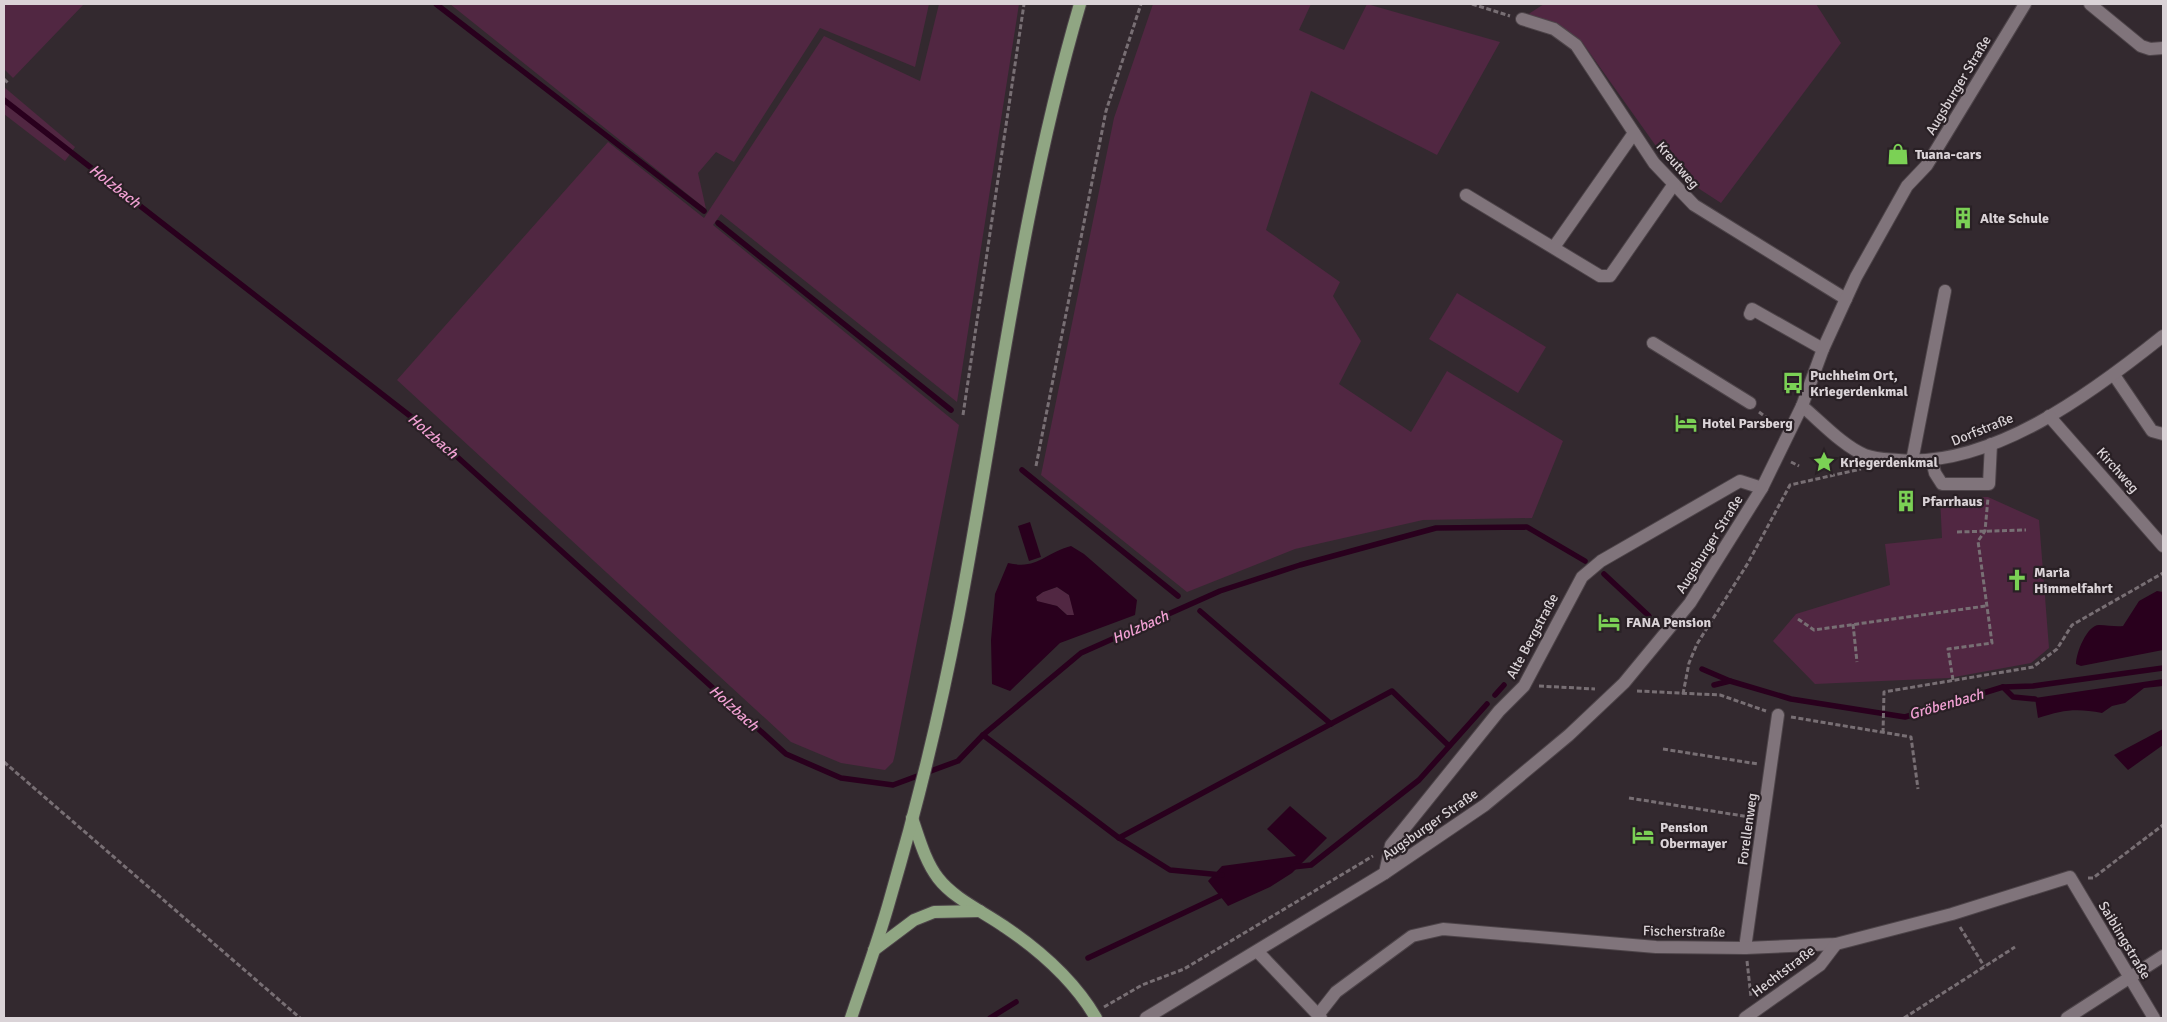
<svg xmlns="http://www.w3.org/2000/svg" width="2167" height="1022" viewBox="0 0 2167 1022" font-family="Signika,sans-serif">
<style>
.green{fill:#512742}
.water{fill:#29001d;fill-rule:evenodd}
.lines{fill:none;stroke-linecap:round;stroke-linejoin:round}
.stream{stroke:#29001d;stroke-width:5.5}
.minor-casing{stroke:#4d4449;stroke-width:14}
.major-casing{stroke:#4d4449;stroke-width:14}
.path{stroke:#786f74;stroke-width:3;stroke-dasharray:5 2.5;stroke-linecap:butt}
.minor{stroke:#80747b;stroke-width:12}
.major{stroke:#90a683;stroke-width:12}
.labels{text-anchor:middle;stroke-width:4.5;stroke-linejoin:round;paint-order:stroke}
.street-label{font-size:14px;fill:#dad3d7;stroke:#292025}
.poi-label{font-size:14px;font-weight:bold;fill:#dad3d7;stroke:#292025;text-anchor:start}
.water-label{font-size:15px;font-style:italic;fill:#f1a0d3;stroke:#292025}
</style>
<rect width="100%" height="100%" fill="#33292f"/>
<g class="green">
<path d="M4,4H84L13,78L4,69Z"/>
<path d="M450,4H929L915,67L820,28L734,162L716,152L698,173L706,209Z"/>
<path d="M939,4H1019L957,402L721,214L713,225L959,425L895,754L893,762L885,770L841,763L791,742L397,380L608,142L704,218L824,36L920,81Z"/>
<path d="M1153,4H1311L1299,30L1344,50L1367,4L1500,42L1437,155L1311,91L1266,230L1340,282L1333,296L1361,341L1339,384L1411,432L1447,371L1563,441L1532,518L1423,520L1295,549L1187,592L1041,475L1114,118Z"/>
<path d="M1544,4H1816L1841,43L1721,203L1701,190L1668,163L1582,42L1560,26L1527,15Z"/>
<path d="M4,87L75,147L65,161L4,114Z"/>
<path d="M1457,293L1546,347L1518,393L1429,339Z"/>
<path d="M1940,497H1988L2039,520L2049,648L2031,663L1949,678L1815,684L1773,641L1796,614L1890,585L1885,544L1942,538Z"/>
<path d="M1057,587L1069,595L1075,615H1067L1057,606L1037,602L1036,597L1043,592Z"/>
</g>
<g class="water">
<path d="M1030,522L1041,557L1029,561L1018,526Z"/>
<path d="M1071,546L1084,554L1137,600L1135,615L1060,643L1010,691L992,684L991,640L995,594L1008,563C1038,570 1044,553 1071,546ZM1057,587L1069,595L1074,615H1067L1057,606L1037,601L1036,597L1043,592Z"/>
<path d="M2157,591L2163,592V650L2081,666L2076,664C2076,653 2087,625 2099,625C2108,625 2115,627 2123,626L2139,601Z"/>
<path d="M2163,679V686L2144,688L2125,703L2112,706L2102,713C2076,708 2063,710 2038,718L2035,698Z"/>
<path d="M2163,729V745L2128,770L2114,755Z"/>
<path d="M1290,806L1327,838L1292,873L1270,887L1228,906L1208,881L1222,866L1296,856L1267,829Z"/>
</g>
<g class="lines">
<g class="stream">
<path d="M436,4L704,211"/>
<path d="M4,100L423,426L786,754L841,778L893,785L958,761L983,735L1081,653L1220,591L1300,565L1436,528L1527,527L1585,561"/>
<path d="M718,223L951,410"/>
<path d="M1022,470L1178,596"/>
<path d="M1604,574L1649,616L1647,626"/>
<path d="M1200,611L1331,724"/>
<path d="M1702,669L1730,681L1791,699L1905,717L2003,687L2033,686L2163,668"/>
<path d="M1714,685L1730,681"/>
<path d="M2003,687L2013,697L2035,699"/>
<path d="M1495,695L1504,685"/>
<path d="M983,735L1119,838L1170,870L1222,875"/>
<path d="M1119,838L1392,691L1449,746"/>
<path d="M1293,867L1311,865L1419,780L1487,704"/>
<path d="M1088,958L1226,893"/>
<path d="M990,1018L1016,1002"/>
</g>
<g class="minor-casing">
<g id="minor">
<path d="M2090,4L2141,46L2150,49L2163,48"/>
<path d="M1522,19L1554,29L1576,45L1654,163L1694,205L1846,299"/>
<path d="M1466,195L1600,276H1610L1674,184"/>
<path d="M1554,247L1634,133"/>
<path d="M1750,314L1752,309L1823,349"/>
<path d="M1653,343L1750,403"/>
<path d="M2114,375L2152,431L2163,434"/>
<path d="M1802,406C1820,421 1844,447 1865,455C1876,459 1887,459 1898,460C1992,468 2093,392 2163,336"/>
<path d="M2049,416L2163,546"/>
<path d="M1912,461L1945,291"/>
<path d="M1932,461L1935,473L1942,484H1989L1991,444"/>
<path d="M1385,873L1391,845L1499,711L1524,686L1582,577L1601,561L1740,481L1762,488"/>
<path d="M1745,948L1778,715"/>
<path d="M1258,952L1321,1018"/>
<path d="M1318,1015L1336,992L1412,936L1443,929L1656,947L1745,948L1836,944L1952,914L2070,877L2154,1018"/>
<path d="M1146,1018L1385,873L1485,805L1569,735L1624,683L1690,603L1762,488L1802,406L1823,349L1856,277L1907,186L1927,165L2025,4"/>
<path d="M1745,1018L1820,965L1836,944"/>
<path d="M2067,1018L2163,956"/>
</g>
</g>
<g class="major-casing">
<g id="major">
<path d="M912,818C919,838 925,861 938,878C954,899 984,912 1005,927C1039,950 1075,982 1096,1018"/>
<path d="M874,950L914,920L934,912L980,911"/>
<path d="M851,1018C864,979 879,939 890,899C917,807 940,713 958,619C997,414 1021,205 1080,4"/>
</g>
</g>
<g class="path">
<path d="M1472,4L1510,16"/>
<path d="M4,79L9,84"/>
<path d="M1759,412L1775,424"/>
<path d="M963,415L1024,4"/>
<path d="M1791,462L1799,466"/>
<path d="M1036,466L1106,111L1141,4"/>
<path d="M1957,532L2026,530"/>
<path d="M1798,619L1814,630L1986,606"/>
<path d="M1853,624L1857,662"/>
<path d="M1953,680L1948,649L1992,643L1978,541L1985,531L1988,498"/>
<path d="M1539,686L1595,689"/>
<path d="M1637,691L1720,695L1766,711"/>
<path d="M1683,694L1689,663L1697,644L1748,563L1790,485L1861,469"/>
<path d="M1791,717L1911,737L1918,789"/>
<path d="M1883,733L1884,692L2033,667L2057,649L2072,625L2163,573"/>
<path d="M1663,749L1758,764"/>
<path d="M4,762L300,1018"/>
<path d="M1629,798L1750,817"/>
<path d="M2088,878H2093L2163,825"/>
<path d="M1960,927L1984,966"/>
<path d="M1747,961L1751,997"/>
<path d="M1104,1007L1142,985L1184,969L1373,856"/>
<path d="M1904,1018L2015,947"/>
</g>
<use href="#minor" class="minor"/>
<use href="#major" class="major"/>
</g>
<defs>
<g id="shop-bare" transform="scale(1.725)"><path d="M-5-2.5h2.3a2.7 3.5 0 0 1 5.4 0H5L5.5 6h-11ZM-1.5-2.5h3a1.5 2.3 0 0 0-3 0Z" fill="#7bd155" stroke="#292025" stroke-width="2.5" paint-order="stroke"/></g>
<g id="building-bare" transform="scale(1.725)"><path d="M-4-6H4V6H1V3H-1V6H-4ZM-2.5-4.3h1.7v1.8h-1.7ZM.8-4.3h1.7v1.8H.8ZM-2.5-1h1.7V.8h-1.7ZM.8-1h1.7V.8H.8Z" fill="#7bd155" stroke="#292025" stroke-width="2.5" paint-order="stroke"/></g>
<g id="bus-bare" transform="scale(1.725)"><path d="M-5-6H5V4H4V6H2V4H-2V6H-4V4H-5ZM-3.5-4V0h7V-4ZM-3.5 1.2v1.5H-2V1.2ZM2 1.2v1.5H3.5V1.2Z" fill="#7bd155" stroke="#292025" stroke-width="2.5" paint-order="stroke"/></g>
<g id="hotel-bare" transform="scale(1.725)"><path d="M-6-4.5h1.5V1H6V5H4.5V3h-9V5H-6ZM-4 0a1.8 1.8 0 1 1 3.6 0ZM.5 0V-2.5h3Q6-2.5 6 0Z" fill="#7bd155" stroke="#292025" stroke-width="2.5" paint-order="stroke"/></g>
<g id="sight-bare" transform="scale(1.725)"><path d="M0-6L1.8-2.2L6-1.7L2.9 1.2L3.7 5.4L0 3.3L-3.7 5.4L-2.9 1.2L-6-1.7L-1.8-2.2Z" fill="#7bd155" stroke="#292025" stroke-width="2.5" paint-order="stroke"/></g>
<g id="church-bare" transform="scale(1.725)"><path d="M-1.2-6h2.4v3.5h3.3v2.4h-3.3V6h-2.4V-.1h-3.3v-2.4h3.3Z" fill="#7bd155" stroke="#292025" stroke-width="2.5" paint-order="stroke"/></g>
</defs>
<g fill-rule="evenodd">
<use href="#shop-bare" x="1898" y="154"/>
<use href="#building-bare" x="1963" y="218"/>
<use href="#bus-bare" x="1793" y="383"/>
<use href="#hotel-bare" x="1686" y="423"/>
<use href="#sight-bare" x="1824" y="462"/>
<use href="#building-bare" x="1906" y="501"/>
<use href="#church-bare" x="2017" y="580"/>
<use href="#hotel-bare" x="1609" y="622"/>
<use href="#hotel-bare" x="1643" y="835"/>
</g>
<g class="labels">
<g class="street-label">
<text transform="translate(1958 85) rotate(-59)" y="5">Augsburger Straße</text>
<text transform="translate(1678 165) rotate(49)" y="5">Kreutweg</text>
<text transform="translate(1982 429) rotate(-22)" y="5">Dorfstraße</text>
<text transform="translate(2118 470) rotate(48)" y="5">Kirchweg</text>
<text transform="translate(1709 544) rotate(-58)" y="5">Augsburger Straße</text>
<text transform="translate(1532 636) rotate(-62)" y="5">Alte Bergstraße</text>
<text transform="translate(1430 824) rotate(-35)" y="5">Augsburger Straße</text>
<text transform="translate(1747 829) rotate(-82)" y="5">Forellenweg</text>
<text transform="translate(1684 931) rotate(1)" y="5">Fischerstraße</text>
<text transform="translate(2125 940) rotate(59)" y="5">Saiblingstraße</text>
<text transform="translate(1783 971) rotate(-37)" y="5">Hechtstraße</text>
</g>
<g class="poi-label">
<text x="1915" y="159">Tuana-cars</text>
<text x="1980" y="223">Alte Schule</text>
<text x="1810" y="380">Puchheim Ort,<tspan x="1810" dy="16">Kriegerdenkmal</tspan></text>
<text x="1702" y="428">Hotel Parsberg</text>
<text x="1840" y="467">Kriegerdenkmal</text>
<text x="1922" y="506">Pfarrhaus</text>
<text x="2034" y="577">Maria<tspan x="2034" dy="16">Himmelfahrt</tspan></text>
<text x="1626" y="627">FANA Pension</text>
<text x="1660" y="832">Pension<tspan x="1660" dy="16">Obermayer</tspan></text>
</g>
<g class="water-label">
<text transform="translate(115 186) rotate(38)" y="5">Holzbach</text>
<text transform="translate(433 436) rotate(41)" y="5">Holzbach</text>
<text transform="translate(1140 627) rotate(-24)" y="5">Holzbach</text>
<text transform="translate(1946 704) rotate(-16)" y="5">Gröbenbach</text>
<text transform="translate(734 708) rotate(42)" y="5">Holzbach</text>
</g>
</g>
<rect width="2167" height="1022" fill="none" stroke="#dad3d7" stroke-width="10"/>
</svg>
